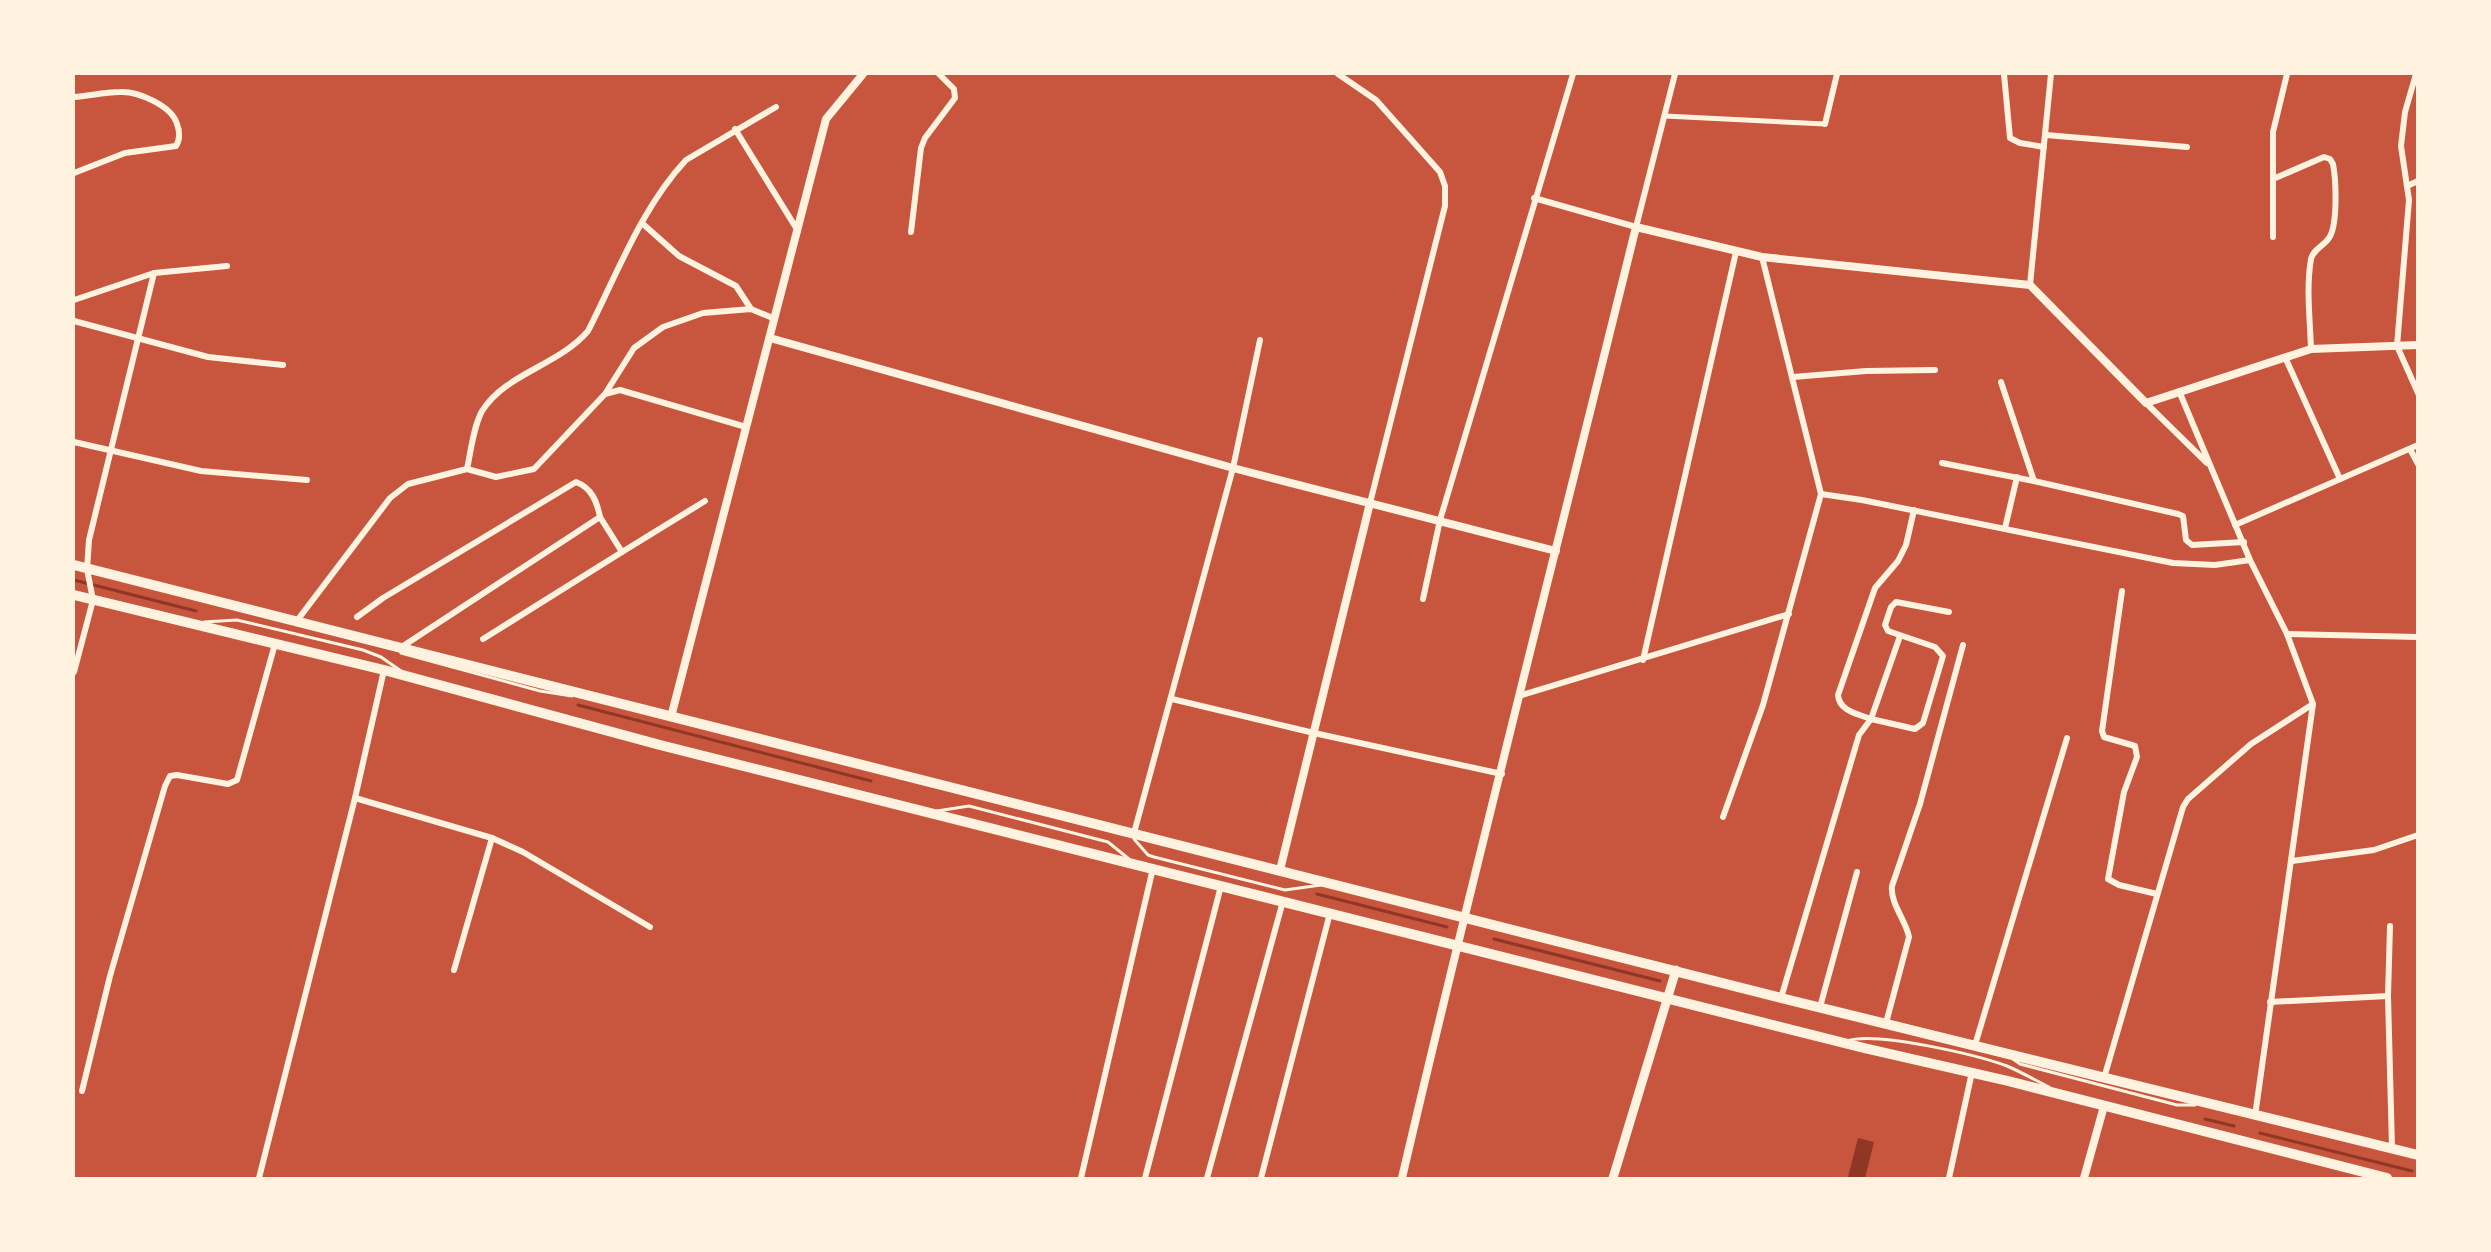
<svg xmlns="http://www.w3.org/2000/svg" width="2491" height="1252" viewBox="0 0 2491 1252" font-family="Roboto,sans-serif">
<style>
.water{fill:#8f3625}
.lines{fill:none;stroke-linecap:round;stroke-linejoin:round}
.stream{stroke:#8f3625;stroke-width:3}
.service{stroke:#fff3e0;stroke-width:3}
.pedestrian{stroke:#fff3e0;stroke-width:5}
.minor{stroke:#fff3e0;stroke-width:6}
.tertiary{stroke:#fff3e0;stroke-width:8}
.secondary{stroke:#fff3e0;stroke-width:9}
.trunk{stroke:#fff3e0;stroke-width:10}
</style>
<rect width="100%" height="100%" fill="#c8553d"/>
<path class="water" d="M1858,1138L1874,1142L1865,1178L1848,1177Z"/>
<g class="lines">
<g class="stream">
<path d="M74,580L196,611"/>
<path d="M578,705L871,781"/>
<path d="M1317,894L1447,927"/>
<path d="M1494,939L1660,981"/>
<path d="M2205,1119L2234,1126"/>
<path d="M2260,1133L2412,1171"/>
</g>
<g class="service">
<path d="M204,622L237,620L363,650L381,657L401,671"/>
<path d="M401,653L540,691L572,696"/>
<path d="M937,811L969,806L1108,842L1129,859"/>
<path d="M1134,836V839L1148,855L1154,857L1285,890L1321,885"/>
<path d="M1847,1041C1876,1031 1977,1055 2007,1066C2021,1072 2035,1080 2049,1087"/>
<path d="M2013,1059L2020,1064L2177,1105H2195"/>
</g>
<path class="pedestrian" d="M1665,116L1825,124"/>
<g class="minor">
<path d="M1338,74L1376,100L1440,172L1445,186V206L1370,503"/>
<path d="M2004,74L2010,138L2020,143L2044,147"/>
<path d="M2416,74L2405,112L2401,146L2409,200L2397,346L2418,393"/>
<path d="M74,97C89,96 104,92 120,92C138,91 172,106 177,124C180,131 180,140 176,146L125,153L74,173"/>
<path d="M1825,124L1837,74"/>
<path d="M735,129L798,231"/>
<path d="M2046,135L2187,147"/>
<path d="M2273,179L2324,157L2330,159L2333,164C2336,180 2338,225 2329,238C2323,247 2314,248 2311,259C2306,288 2310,319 2311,349"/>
<path d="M2407,186L2418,181"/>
<path d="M1534,198L1636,227L1675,74"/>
<path d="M643,224L679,256L736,286L751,309"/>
<path d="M911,232L921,148L925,138L955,98L954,89L939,74"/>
<path d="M2273,237V132L2287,74"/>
<path d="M2030,285L2051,74"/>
<path d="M74,300L154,273L227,266"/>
<path d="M74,321L208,357L283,365"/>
<path d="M2285,357L2340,479"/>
<path d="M1793,377L1866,371L1935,370"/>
<path d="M2001,382L2034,481"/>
<path d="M2179,391L2250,560L2287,634L2313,704L2255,1116"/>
<path d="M605,394L634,348L663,327L703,313L751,309L775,319"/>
<path d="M2146,403L2207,463"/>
<path d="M74,442L201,471L307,480"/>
<path d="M2410,449L2418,464"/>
<path d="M1942,463L2034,481L2178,514L2183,516L2186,540L2192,545L2244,542"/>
<path d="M467,469L496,477L534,469L605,394L620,390L746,427"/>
<path d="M1821,494L1862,500L2173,563L2215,565L2250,560"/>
<path d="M2235,525L2418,445"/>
<path d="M2005,528L2017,477"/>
<path d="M622,552L705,501"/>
<path d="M2122,591L2102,731L2104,737L2135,746L2137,757L2124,792L2108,879L2119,885L2157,894"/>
<path d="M1423,599L1440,520L1573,74"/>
<path d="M357,617L383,598L576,482C592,488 597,502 600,517L400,648"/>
<path d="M296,622L390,498L408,484L467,469C471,451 473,428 482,411C506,373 558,366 588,331C617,274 642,207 686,160L776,107"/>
<path d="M2287,634L2418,637"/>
<path d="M1900,636L1871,719L1915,729L1923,723L1943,656L1935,647L1888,631L1885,625L1891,607L1896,602L1949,612"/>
<path d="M483,639L622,552L600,517"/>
<path d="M1643,660L1736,252"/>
<path d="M74,672L93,600L87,569L89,540L154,273"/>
<path d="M1519,696L1789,614"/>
<path d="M1172,699L1314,733L1502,774"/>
<path d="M355,798L492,838L523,852L650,927"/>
<path d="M1723,817L1763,705L1821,494L1762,257"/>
<path d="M1134,833L1233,468L1260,340"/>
<path d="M2292,861L2374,850L2418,835"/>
<path d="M2390,926L2388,996L2392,1148"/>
<path d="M454,970L492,838"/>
<path d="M1781,998L1859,735L1871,719C1858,714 1839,711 1838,695L1875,588L1898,561L1906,545L1914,510"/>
<path d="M2270,1002L2388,996"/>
<path d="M1820,1007L1857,872"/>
<path d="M1886,1023L1909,937C1906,920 1890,904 1892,886L1920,804L1963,645"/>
<path d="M1975,1045L2067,738"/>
<path d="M2104,1078L2183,807L2188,799L2251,744L2313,704"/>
<path d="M82,1091L110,976L165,786L170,776L177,775L228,784L237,780L275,644"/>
<path d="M259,1178L355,798L384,670"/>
<path d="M1081,1178L1153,868"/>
<path d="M1145,1178L1221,886"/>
<path d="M1207,1178L1283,901"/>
<path d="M1261,1178L1330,913"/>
<path d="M1949,1178L1972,1072"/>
</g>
<g class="tertiary">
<path d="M770,338L1233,468L1556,551"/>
<path d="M671,717L826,119L863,74"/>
<path d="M1280,870L1370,503"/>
<path d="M1402,1178C1476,860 1558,544 1636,227L1762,257L2030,285L2146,403L2311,349L2418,345"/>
<path d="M2084,1178L2104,1106"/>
</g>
<path class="secondary" d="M1613,1178L1676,970"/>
<g class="trunk">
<path d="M74,565L1781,998L2418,1155"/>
<path d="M74,595L384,670L660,745L1864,1048L2008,1081L2387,1178"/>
</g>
</g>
<rect width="2491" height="1252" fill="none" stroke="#fff3e0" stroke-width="150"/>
</svg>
